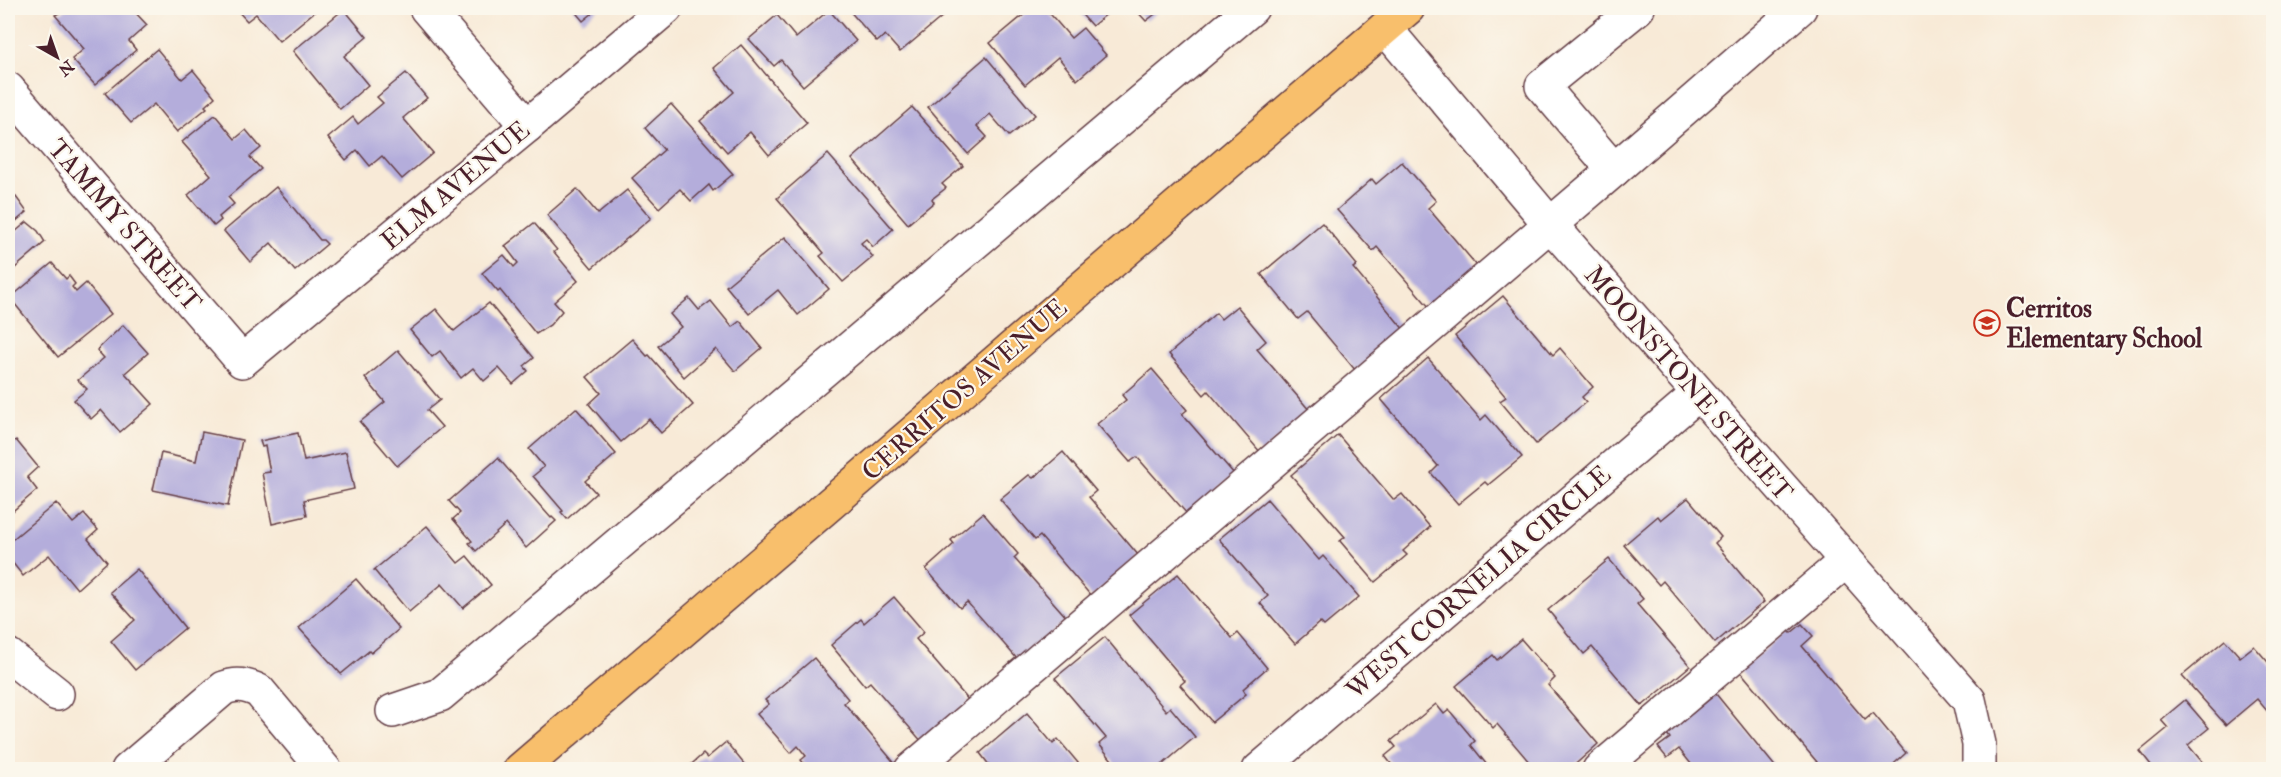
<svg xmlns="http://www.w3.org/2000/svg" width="2281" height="777" viewBox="0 0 2281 777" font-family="'IM FELL Double Pica',serif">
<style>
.building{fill:#b4addb}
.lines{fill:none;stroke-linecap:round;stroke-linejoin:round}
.minor-casing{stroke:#643d45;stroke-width:36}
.major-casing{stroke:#643d45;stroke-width:36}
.minor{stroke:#fff;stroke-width:33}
.major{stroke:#f8bf6c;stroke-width:33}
.labels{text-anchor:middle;stroke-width:4.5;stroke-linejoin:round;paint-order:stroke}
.street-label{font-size:26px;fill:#4a1f2b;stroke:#fbf7ec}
.poi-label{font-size:26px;font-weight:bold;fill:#4a1f2b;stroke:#fbf7ec;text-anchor:start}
</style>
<rect width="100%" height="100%" fill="#fbf7ec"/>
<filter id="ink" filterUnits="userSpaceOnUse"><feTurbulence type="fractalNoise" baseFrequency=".0167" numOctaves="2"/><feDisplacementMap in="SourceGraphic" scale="12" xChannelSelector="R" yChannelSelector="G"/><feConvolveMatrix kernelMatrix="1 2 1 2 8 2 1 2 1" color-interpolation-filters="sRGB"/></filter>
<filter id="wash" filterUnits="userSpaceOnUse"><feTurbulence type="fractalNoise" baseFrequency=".008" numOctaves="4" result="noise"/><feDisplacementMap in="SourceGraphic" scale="24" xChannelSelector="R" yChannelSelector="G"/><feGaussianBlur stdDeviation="1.35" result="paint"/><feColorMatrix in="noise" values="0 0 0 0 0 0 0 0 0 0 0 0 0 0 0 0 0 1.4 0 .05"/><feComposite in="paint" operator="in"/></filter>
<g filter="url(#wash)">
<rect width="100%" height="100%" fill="#f8ead7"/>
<g id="blocks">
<g class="building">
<path d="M69,8H131L147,25L129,41L136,50L95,85L72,59L84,49L55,15Z"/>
<path d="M235,8H319L279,41L256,14L247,21Z"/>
<path d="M572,8H599L583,21Z"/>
<path d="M847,8H936L943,16L900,52L885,35L877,42Z"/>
<path d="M1032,8H1045L1071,38L1083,28L1106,55L1077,80L1058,57L1025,85L990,43Z"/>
<path d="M1076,8H1114L1092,26Z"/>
<path d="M1134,8H1163L1146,21Z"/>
<path d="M344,9L367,37L344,56L368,85L340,109L293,51Z"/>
<path d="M829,10L856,41L803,86L781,60L774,66L749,39L777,15L796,38Z"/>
<path d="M741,45L807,123L769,155L750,132L727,152L700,121L734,92L714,68Z"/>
<path d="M157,49L182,79L193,70L215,97L205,106L207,108L177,132L154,104L131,123L105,93Z"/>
<path d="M986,57L1035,115L1009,136L990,114L977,126L987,137L968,154L928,107Z"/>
<path d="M406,73L427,98L403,118L433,153L402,179L382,156L370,166L357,150L346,160L328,138L353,117L358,124L383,103L377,97Z"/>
<path d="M671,104L733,174L713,191L709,185L691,201L680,189L659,208L632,178L664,150L645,128Z"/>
<path d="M912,107L963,166L942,184L946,188L932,199L934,202L908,224L852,159Z"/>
<path d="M215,115L235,139L246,130L261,148L250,157L261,169L228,197L234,204L219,217L221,220L214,226L188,195L211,175L182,142Z"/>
<path d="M828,154L893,229L873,247L866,239L861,243L873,257L843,282L820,256L824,253L777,198Z"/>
<path d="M1402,162L1436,201L1428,208L1478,267L1430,308L1377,247L1373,251L1337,210L1372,179L1376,184Z"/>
<path d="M276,187L320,240H323L327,244L295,271L271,243L250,262L224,231Z"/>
<path d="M8,189L16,197L27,212L10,226L15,232L27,222L38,231L45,242L8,274Z"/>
<path d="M577,189L598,214L627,190L651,218L592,268L547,215Z"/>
<path d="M534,223L557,250L554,252L578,281L554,302L562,311L550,325L536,334L500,290L498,292L482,273L504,255L514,267L518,263L505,246Z"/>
<path d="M1322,223L1357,265L1353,268L1405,331L1356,371L1307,312L1298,319L1261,274Z"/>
<path d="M785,237L829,289L798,315L778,290L749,314L726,286Z"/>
<path d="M52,263L66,279L69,276L75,284L72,287L76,292L86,283L111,314L58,357L10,298Z"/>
<path d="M1503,296L1553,355L1560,348L1593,387L1582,397L1586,402L1536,444L1500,401L1506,397L1455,336Z"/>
<path d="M689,298L699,310L711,301L732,327L740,321L762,348L735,371L716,349L684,377L658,346L681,327L670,314Z"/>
<path d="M489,303L534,358L524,366L528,371L513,384L499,368L484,381L473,368L461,378L440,351L432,357L410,330L436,309L454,331Z"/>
<path d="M1237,306L1266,341L1257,349L1310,411L1261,453L1208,391L1204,395L1169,354L1216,313L1221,319Z"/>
<path d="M123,325L148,353L125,373L153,404L120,432L101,410L91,419L74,400L87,389L78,380L104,358L97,350Z"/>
<path d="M632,339L647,356L649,355L693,405L661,433L649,419L621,442L589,404L601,393L587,377Z"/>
<path d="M398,350L440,400L427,410L442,427L397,466L360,422L385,402L365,378Z"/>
<path d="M1428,358L1481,420L1486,415L1522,457L1488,485L1485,482L1458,504L1431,473L1438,466L1381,399Z"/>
<path d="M1152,369L1187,410L1182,414L1235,475L1188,515L1137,457L1130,462L1097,424L1126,400L1122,395Z"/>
<path d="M576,408L616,454L585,481L596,493L567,519L561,512L563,511L533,476L544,467L529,449Z"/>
<path d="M202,432L242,440L228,506L153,490L161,453L196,461Z"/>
<path d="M298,433L304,461L346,452L354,489L304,500L307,516L272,524L262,473L270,472L265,446L262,447L260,441Z"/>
<path d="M1338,435L1394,500L1402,494L1430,527L1403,551L1407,555L1375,582L1340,541L1345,537L1291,475Z"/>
<path d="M16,440L38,467L27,477L37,490L8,515V446Z"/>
<path d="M1063,452L1096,491L1089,497L1139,556L1092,597L1040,536L1035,540L1000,499L1029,475L1033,478Z"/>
<path d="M498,458L551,518L552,517L556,521L526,548L506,524L476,551L469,543L472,541L453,519L460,513L449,501Z"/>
<path d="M1688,498L1721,537L1715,543L1764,602L1715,643L1663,581L1659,585L1624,545L1658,516L1661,520Z"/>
<path d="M1267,499L1319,560L1323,556L1359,597L1324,626L1320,622L1295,644L1260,603L1268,596L1219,539Z"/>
<path d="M56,503L73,523L84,514L98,530L88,539L107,562L77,589L49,555L23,576L8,557V543Z"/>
<path d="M983,513L1018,554L1014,558L1068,619L1019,661L967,602L960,608L926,569L954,544L951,540Z"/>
<path d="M427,526L458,563L467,556L491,585L463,608L442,584L409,612L374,570Z"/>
<path d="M1609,559L1643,599L1637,604L1690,666L1642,706L1592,647L1584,654L1548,610Z"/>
<path d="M137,569L185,628L135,670L111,641L135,620L110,592Z"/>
<path d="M1178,574L1232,638L1238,633L1267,668L1243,689L1246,694L1212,722L1180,685L1185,681L1129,615Z"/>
<path d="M356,579L399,629L371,653L369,651L341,674L299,628Z"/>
<path d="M894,597L924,632L916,639L970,702L923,743L870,682L865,686L831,645L861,619L864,623Z"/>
<path d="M1802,624L1813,636L1802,646L1865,720L1873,713L1906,753L1887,770H1815L1812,766L1817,762L1740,671L1788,630L1791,633Z"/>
<path d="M1105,637L1166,711L1170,707L1195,737L1156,770H1120L1099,744L1106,738L1055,678Z"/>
<path d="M1521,639L1555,678L1548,685L1598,744L1569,770H1536L1497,724L1493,728L1456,686L1493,655L1497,660Z"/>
<path d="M2225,640L2240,657L2254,646L2274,669V719L2257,699L2226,725L2182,676Z"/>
<path d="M814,658L848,699L844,703L897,766L893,770H809L801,760L806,756L798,746L791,753L757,714L769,704L765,700Z"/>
<path d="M1716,694L1778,770H1696L1679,749L1667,758L1658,747L1670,738L1667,734Z"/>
<path d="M2185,700L2209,728L2188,745L2209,770H2155L2140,751L2168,728L2161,720Z"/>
<path d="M1436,704L1444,714L1449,710L1475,741L1471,745L1491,770H1396L1385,756L1396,747L1391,741Z"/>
<path d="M1027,713L1053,744L1058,739L1084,770H993L980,753Z"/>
<path d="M726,742L749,770H685L703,754L707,758Z"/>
</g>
</g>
</g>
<g filter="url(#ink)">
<use href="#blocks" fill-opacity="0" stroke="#643d45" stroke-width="1.5"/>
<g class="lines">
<g class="minor-casing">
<g id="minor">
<path d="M426,8L527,126"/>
<path d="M1385,28L1549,223L1969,700L1979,744V770"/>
<path d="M8,89L242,361L527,126L666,8"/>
<path d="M1614,170L1542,86L1638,8"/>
<path d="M8,655L57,694"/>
<path d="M393,711L440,695L1252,8"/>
<path d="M128,770L224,688C237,683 246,685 259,691L325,770"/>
<path d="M911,770L1614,170L1800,8"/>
<path d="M1259,770L1698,394"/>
<path d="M1599,770L1846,561"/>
</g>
</g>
<g class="major-casing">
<path id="major" d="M520,770L1408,8"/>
</g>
<use href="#minor" class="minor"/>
<use href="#major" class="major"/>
</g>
</g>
<defs>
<g id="school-ring" transform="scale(1.35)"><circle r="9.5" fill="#fbf7ec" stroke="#c8321e" stroke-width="1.5"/><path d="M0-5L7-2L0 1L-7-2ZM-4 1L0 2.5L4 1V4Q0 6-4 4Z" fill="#c8321e"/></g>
</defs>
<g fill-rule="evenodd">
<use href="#school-ring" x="1987" y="323"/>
</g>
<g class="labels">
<g class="street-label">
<text transform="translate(455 185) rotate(-40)" y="9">ELM AVENUE</text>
<text transform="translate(125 225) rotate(49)" y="9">TAMMY STREET</text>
<text transform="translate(1689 383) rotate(49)" y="9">MOONSTONE STREET</text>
<text transform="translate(964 389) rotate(-41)" y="9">CERRITOS AVENUE</text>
<text transform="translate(1478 582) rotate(-41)" y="9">WEST CORNELIA CIRCLE</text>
</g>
<g class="poi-label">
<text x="2006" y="317">Cerritos<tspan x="2006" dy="30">Elementary School</tspan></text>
</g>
</g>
<rect width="2281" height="777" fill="none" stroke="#fbf7ec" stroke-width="30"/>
<g transform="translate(57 57) rotate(140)" stroke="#fbf7ec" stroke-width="4.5" paint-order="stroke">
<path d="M0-4.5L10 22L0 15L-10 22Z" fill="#4a1f2b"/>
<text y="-9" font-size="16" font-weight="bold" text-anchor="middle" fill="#4a1f2b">N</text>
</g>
</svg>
